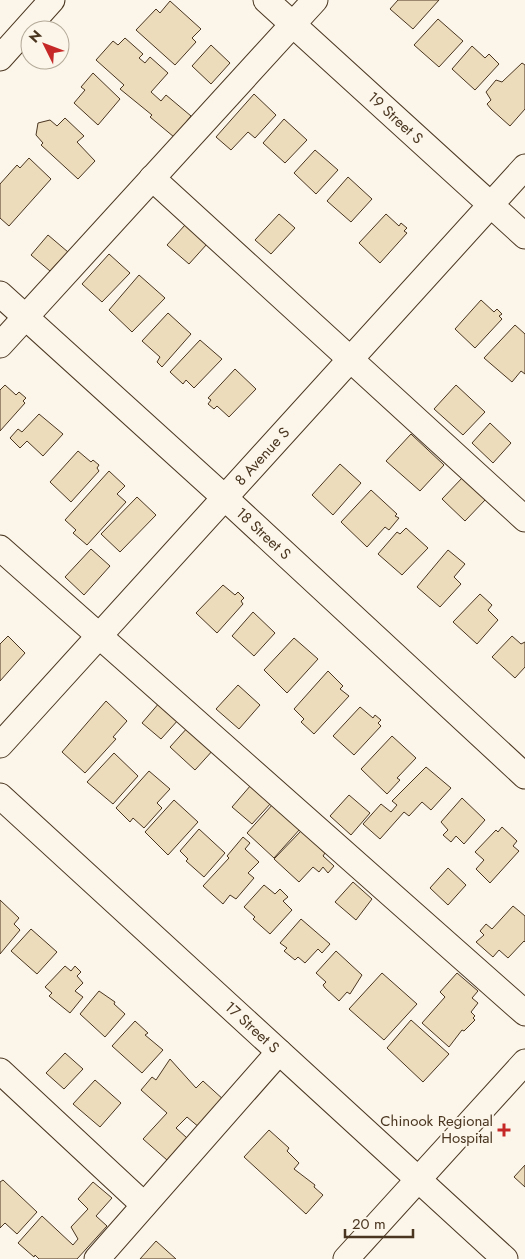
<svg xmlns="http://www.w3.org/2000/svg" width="525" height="1259" viewBox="0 0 525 1259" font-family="Jost,sans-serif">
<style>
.building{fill:#ecdcbc;stroke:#4a3520}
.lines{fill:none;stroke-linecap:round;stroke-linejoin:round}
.minor-casing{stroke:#4a3520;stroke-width:27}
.minor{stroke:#fbf6e9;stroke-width:25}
.poi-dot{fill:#c62828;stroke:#fbf6e9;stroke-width:2}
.labels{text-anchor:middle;stroke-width:4;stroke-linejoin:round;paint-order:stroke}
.street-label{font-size:15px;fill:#4a3520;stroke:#fbf6e9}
.poi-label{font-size:15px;fill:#4a3520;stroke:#fbf6e9;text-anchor:end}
</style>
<rect width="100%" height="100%" fill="#fbf6e9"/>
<g class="building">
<path d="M398,0H439L413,29L390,9Z"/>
<path d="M170,1L201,29L192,38L196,42L175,65L136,30L156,9L160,13Z"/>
<path d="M438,19L463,41L439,67L414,45Z"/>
<path d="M125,38L143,54L139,58L145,63L150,57L168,73L151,92L161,101L166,95L191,116L174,137L150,117L152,115L120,89L124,85L96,60L113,41L118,45Z"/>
<path d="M211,45L230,63L211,84L192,66Z"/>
<path d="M472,46L485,58L489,54L499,64L475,90L452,69Z"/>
<path d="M522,63L525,65V109L510,126L491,109L487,104L491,100L486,92L496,80L502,82Z"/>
<path d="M93,73L120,99L98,125L74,103L85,90L81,87Z"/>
<path d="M254,94L276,115L255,138L248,132L231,150L216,137Z"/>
<path d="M65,118L84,136L77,142L95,161L78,179L41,145L43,143L36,135L38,123L50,120L57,126Z"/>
<path d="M284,119L307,140L285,163L263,143Z"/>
<path d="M315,150L338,170L316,194L294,173Z"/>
<path d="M29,158L51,179L9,226L0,218V184L17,165L20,168Z"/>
<path d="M348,177L372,199L351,222L327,201Z"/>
<path d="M279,214L295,228L271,254L255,240Z"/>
<path d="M386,214L399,226L401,223L407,228L404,231L407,233L380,263L359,243Z"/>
<path d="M185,225L207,244L189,264L167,245Z"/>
<path d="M48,235L68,252L50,271L31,255Z"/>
<path d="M109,254L130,273L102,302L82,284Z"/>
<path d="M139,275L165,298L132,332L109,310Z"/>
<path d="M481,300L494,312L497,309L502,314L499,316L502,319L475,348L455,329Z"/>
<path d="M168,313L191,334L162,367L157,362L160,357L142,341Z"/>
<path d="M515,325L525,334V374L521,371L512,382L484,358Z"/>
<path d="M200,340L222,359L194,388L186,380L183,384L170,372Z"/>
<path d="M235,369L256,389L229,417L217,406L214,409L208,404L211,400L208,398Z"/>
<path d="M5,385L16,395L19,392L26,398L23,401L25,403L0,431V390Z"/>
<path d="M456,385L485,412L463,435L434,409Z"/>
<path d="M39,414L63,434L43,456L27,441L20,448L10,438L18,429L22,432Z"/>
<path d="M490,423L511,443L493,463L472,443Z"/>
<path d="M411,434L444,465L420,491L386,461Z"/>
<path d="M78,451L91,462L93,460L99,465L97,468L99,471L71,502L50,482Z"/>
<path d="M340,464L361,483L333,515L312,495Z"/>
<path d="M109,471L125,486L117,494L126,502L87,545L73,533L76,530L65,520Z"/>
<path d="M463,477L486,499L465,521L442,499Z"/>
<path d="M371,490L397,514L395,516L399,518L389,530L385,527L367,547L341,522Z"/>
<path d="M137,497L156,515L120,552L101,534Z"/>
<path d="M406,528L428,548L402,575L378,554L397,532L400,534Z"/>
<path d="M91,549L110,566L84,595L65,577Z"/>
<path d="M448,550L465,564L454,577L461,584L440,607L417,587Z"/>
<path d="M223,585L235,595L238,592L244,598L241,601L243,604L217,633L196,613Z"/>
<path d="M480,594L492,605L488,610L498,620L477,644L453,622Z"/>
<path d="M253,612L275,633L254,656L232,636Z"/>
<path d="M8,636L25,653L0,681V644Z"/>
<path d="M512,636L521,644L525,642V667L515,678L492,657Z"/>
<path d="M294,638L318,659L287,693L264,670Z"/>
<path d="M328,671L343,686L340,689L349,696L314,734L301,722L304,719L294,709Z"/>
<path d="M238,685L260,705L239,729L216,709Z"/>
<path d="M106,701L127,721L113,737L116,739L85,773L62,752Z"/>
<path d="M160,702L179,719L161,739L142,723Z"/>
<path d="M360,707L373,718L375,715L381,720L378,723L381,726L354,755L333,736Z"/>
<path d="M189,726L214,749L195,770L170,747Z"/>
<path d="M392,736L416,758L397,778L400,780L387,794L361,769Z"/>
<path d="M114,753L138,776L113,804L87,782Z"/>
<path d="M426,767L451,788L431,810L422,802L409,816L404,812L380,839L363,824L381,804L391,812L397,805L392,801Z"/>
<path d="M149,771L170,789L157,803L162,808L144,828L133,818L130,822L116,808Z"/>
<path d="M251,785L271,803L252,824L232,807Z"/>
<path d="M349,795L370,813L351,835L330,816Z"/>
<path d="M462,798L485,820L464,844L456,836L451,842L443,835L448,830L441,822Z"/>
<path d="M174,800L198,822L168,855L145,832Z"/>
<path d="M273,804L300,829L274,858L247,833Z"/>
<path d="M502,827L517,841L513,846L519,851L490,883L476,869L484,860L475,852L496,830L498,832Z"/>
<path d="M199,829L225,853L204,877L186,861L188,859L180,851Z"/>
<path d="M301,831L325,853L323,856L334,866L328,873L323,867L319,872L313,867L299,882L274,859Z"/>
<path d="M243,837L250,843L245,849L259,862L248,873L254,878L236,899L230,895L223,904L203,886L229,858L227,856Z"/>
<path d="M448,868L466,885L448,905L430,888Z"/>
<path d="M353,882L372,899L356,920L335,902Z"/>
<path d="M264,885L275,894L280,889L288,897L283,901L292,910L270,934L253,919L255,917L244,907Z"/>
<path d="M0,900L19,918L14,924L20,930L0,954Z"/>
<path d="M513,906L525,916V942L524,941L508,958L499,950L493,957L476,942L484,935L480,931L486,924L492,929Z"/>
<path d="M301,919L330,944L322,953L318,949L305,963L298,957L295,960L284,951L287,948L280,943Z"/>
<path d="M31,929L57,952L37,974L11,951Z"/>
<path d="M336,951L362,975L350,994L347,992L339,1001L325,988L323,985L326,982L316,973Z"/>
<path d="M65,966L71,971L75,966L81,972L77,976L83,983L75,991L83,997L70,1013L49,996L52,993L45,987Z"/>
<path d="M382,973L417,1004L384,1040L349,1009Z"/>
<path d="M457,973L478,991L472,998L478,1003L471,1012L475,1016L473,1018L475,1020L464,1031L462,1030L449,1047L422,1023L445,997L440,992Z"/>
<path d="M99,991L115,1002L114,1004L125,1014L105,1037L80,1014Z"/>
<path d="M411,1020L449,1054L423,1082L387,1048Z"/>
<path d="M135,1021L148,1033L145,1035L163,1050L142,1073L112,1046Z"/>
<path d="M65,1053L83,1069L64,1089L46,1073Z"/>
<path d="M170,1059L196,1088L203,1081L225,1101L200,1128L187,1117L176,1128L187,1138L167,1160L143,1139L167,1113L141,1090L152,1077L156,1080Z"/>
<path d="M95,1080L121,1103L100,1127L73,1104Z"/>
<path d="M269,1130L289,1148L287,1151L299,1163L294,1169L315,1185L314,1187L323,1195L306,1214L244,1157Z"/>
<path d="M525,1165V1187L514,1177Z"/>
<path d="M3,1180L37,1212L17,1234L5,1223L0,1228V1182Z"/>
<path d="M93,1182L112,1198L96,1216L107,1226L77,1259H39L35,1255L34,1257L18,1243L42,1216L73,1245L78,1239L71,1227L88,1209L78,1199Z"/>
<path d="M156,1241L176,1259H140Z"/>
</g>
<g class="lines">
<g class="minor-casing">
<g id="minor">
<path id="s1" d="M266,0L525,236"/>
<path d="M0,58L52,0"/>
<path d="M152,178L525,519"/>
<path id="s2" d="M0,294L225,498L525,776"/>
<path d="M0,345L315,0"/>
<path d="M0,548L525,1013"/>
<path id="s3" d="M0,745L525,167"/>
<path id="s4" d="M0,796L505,1259"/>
<path d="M0,1071L144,1205"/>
<path d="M97,1259L279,1052"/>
<path d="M346,1259L525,1062"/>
</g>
</g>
<use href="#minor" class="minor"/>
</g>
<path class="poi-dot" d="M501.5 1122.5h5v5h5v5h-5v5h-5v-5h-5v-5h5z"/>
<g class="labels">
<g class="street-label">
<text dy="5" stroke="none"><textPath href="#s1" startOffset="175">19 Street S</textPath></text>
<text dy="5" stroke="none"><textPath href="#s3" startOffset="390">8 Avenue S</textPath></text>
<text dy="5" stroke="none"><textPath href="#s2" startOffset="356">18 Street S</textPath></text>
<text dy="5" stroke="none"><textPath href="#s4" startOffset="342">17 Street S</textPath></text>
</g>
<g class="poi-label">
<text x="493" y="1126">Chinook Regional<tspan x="493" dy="17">Hospital</tspan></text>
</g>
</g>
<g transform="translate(45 45) rotate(312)"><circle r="24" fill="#fbf6e9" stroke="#b4a999"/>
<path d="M0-4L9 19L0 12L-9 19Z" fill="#c62828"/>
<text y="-8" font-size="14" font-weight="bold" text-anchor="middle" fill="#4a3520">N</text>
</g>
<path d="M345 1229v8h68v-8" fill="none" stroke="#4a3520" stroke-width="2.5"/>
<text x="352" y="1229" font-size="15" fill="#4a3520" stroke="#fbf6e9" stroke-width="4" paint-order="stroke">20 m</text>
</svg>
